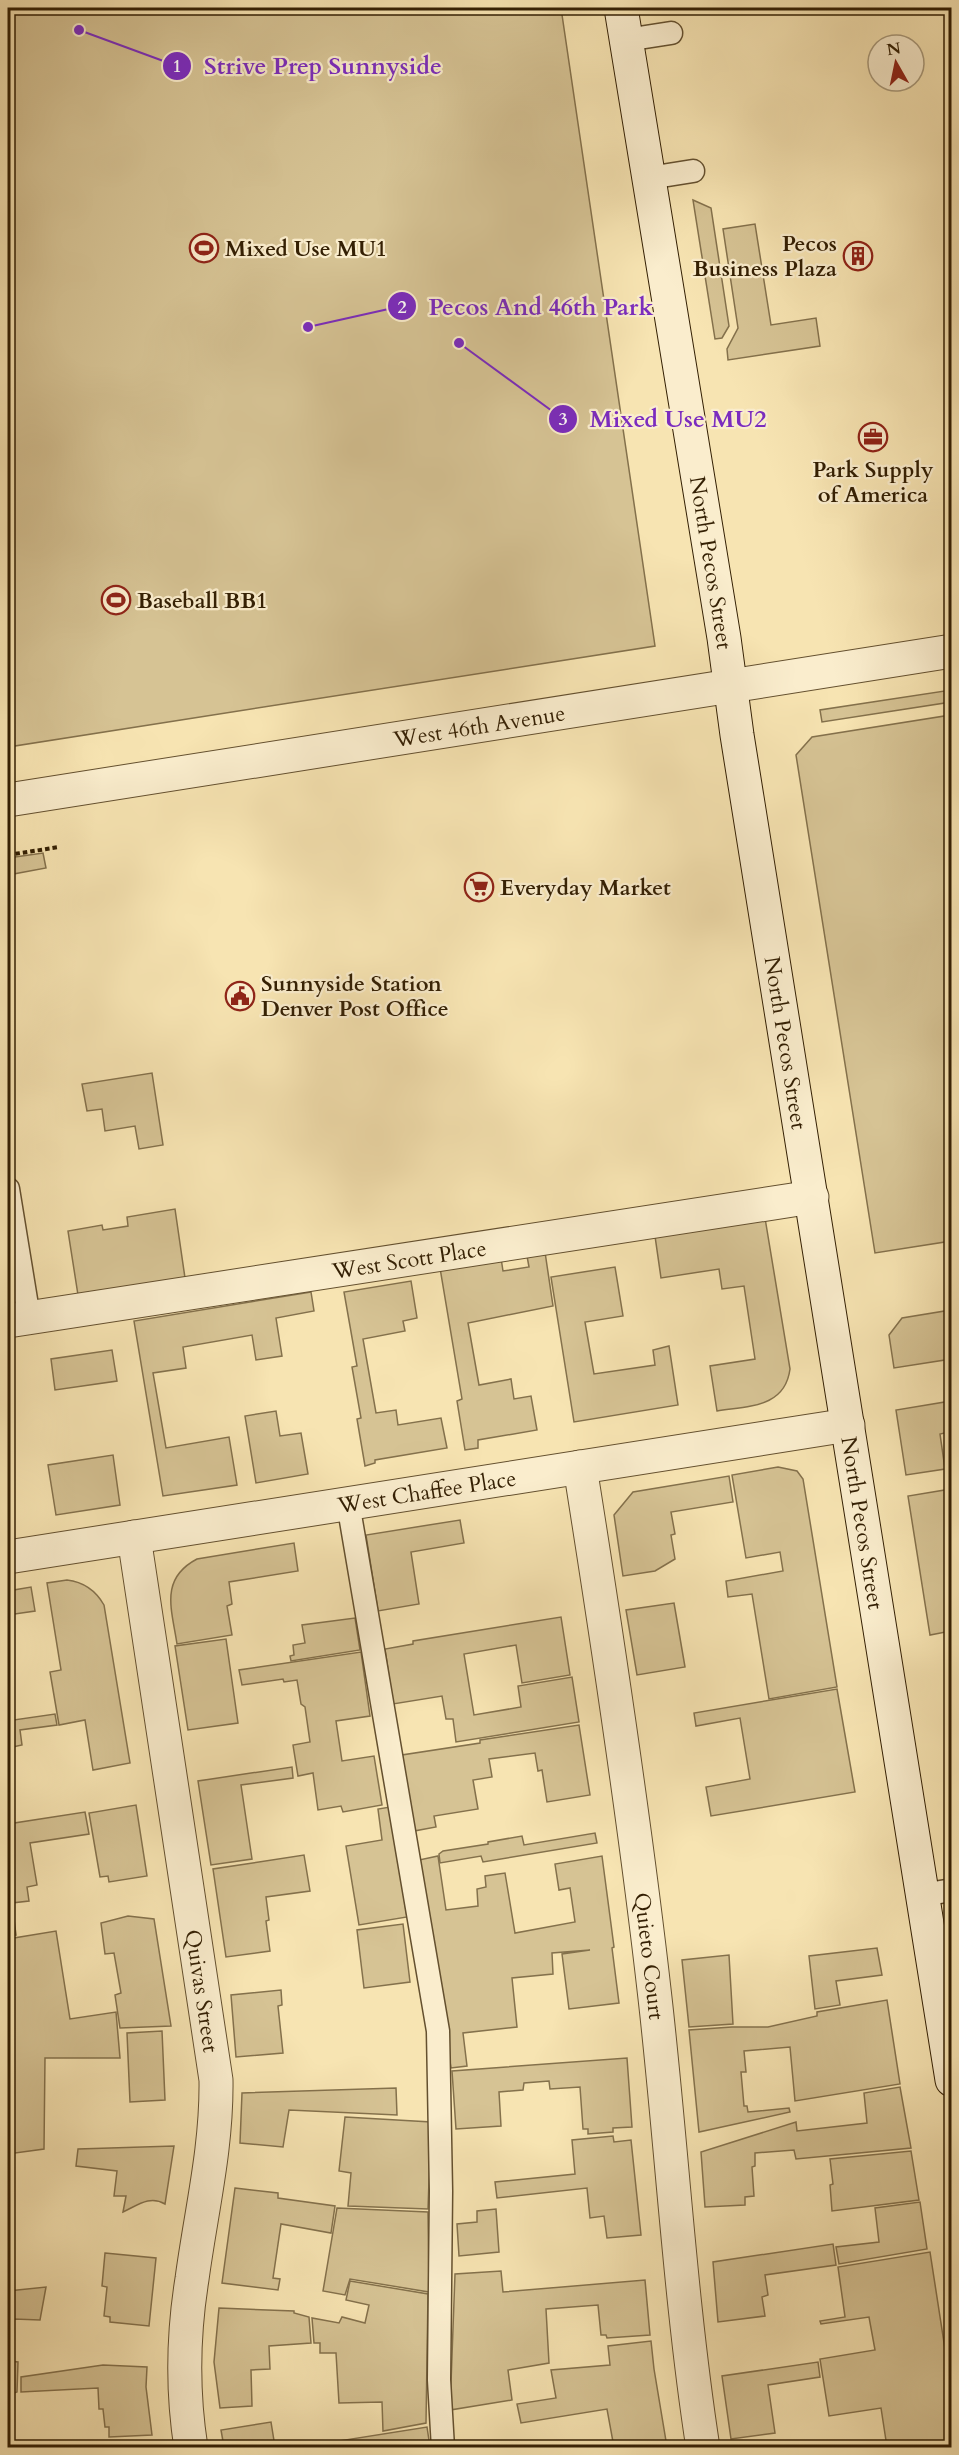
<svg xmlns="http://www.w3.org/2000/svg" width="959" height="2455" viewBox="0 0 959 2455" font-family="Cardo,serif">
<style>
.green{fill:#d6c394;stroke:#84714c;stroke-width:1.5}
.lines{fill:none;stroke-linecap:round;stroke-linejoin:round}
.service-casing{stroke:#64502f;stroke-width:25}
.minor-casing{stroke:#64502f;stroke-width:35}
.tertiary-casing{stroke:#64502f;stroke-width:35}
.secondary-casing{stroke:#331f03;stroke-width:35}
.path{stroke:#331f03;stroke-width:4;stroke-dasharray:4.5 3;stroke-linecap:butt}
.service{stroke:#faedcd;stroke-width:22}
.minor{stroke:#faedcd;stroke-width:33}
.tertiary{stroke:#faedcd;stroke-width:33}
.secondary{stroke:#faedcd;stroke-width:33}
.labels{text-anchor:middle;stroke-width:4.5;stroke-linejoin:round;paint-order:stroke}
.poi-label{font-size:22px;font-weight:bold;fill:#331f03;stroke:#faedcd;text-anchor:start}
.street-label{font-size:22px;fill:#331f03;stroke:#faedcd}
.leader{fill:none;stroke:#7b2cbf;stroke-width:2}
.callout-dot{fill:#7b2cbf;stroke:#faedcd;stroke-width:2}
.mark-label{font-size:18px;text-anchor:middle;font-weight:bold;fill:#fff}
.callout-label{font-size:24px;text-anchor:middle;font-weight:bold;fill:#7b2cbf;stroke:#faedcd;stroke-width:4.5;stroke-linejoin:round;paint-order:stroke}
</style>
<rect width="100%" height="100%" fill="#f7e4b2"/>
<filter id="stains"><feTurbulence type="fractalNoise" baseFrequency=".00333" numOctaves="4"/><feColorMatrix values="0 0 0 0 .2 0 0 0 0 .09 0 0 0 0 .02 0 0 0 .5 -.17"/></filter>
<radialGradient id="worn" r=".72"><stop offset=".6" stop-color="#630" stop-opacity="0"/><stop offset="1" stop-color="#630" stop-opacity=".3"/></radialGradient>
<g class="green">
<path d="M8,8H561L655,646L8,747Z"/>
<path d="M693,200L711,208L729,326L722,338L715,339Z"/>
<path d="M755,224L771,325L816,318L820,346L728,360L727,349L738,328L723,229Z"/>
<path d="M951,690V702L822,722L820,710Z"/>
<path d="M951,715V1241L875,1253L796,755L812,737Z"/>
<path d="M43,853L46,868L8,875V858Z"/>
<path d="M152,1073L163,1145L139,1149L135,1126L105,1131L102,1109L87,1111L82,1084Z"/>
<path d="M175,1209L185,1278L78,1295L68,1231L102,1225L103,1230L128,1226L127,1217Z"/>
<path d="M765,1218L790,1369C785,1408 748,1406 717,1411L710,1366L755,1359L744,1286L722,1289L719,1269L661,1278L655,1236Z"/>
<path d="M545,1252L553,1306L468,1323L479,1385L511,1379L514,1399L531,1396L537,1430L478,1440V1448L465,1450L457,1401L462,1399L440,1268L501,1258L503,1271L529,1267L527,1256Z"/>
<path d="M615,1267L623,1316L585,1322L594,1374L655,1365L653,1350L669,1346L678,1405L574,1422L551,1277Z"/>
<path d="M411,1281L417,1318L403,1321L405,1331L363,1339L376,1413L396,1410L398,1425L441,1418L447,1448L375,1460V1463L365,1466L357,1419L361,1418L352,1367L357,1366L344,1292Z"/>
<path d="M311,1292L314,1311L276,1318L282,1356L256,1360L252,1335L183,1347L186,1368L153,1373L166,1448L229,1437L237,1485L163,1496L134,1321Z"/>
<path d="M951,1310V1359L894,1368L889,1335L902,1318Z"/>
<path d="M112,1350L117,1381L55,1390L51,1359Z"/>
<path d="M951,1401V1413L947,1414L949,1432L940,1434L945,1469L906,1475L896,1410Z"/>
<path d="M276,1411L280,1436L301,1433L308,1474L256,1483L245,1416Z"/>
<path d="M113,1455L120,1505L56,1515L48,1465Z"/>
<path d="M778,1467L797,1471L803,1479L837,1687L769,1699L752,1594L728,1597L726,1581L783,1571L780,1552L746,1558L732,1475Z"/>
<path d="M729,1476L733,1502L671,1512L675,1534L671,1535L675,1559L655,1571L623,1576L614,1515L633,1492Z"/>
<path d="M951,1489V1631L930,1635L908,1496Z"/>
<path d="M460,1520L464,1543L411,1552L419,1604L378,1611L366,1535Z"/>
<path d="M294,1543L298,1571L229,1582L232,1604L227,1606L232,1635L177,1644C172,1610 159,1579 197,1559Z"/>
<path d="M67,1580C84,1582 96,1591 104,1605L130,1763L93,1770L85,1720L59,1725L50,1672L61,1670L47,1583Z"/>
<path d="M31,1587L35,1611L8,1615V1591Z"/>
<path d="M674,1603L685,1667L637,1675L626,1610Z"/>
<path d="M561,1617L570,1675L522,1683L516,1645L464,1654L474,1715L521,1707L518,1686L572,1677L579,1722L456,1742L453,1719H446L442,1696L393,1704L385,1649L413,1644V1641Z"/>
<path d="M355,1618L360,1650L291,1661L290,1656L294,1655L293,1645L305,1643L302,1625Z"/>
<path d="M226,1639L238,1723L188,1730L175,1646Z"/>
<path d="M361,1652L370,1716L336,1721L342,1761L374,1756L382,1805L343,1812L341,1806L318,1810L313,1773L298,1776L293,1745L310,1742L305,1707L301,1704L297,1680L284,1682L283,1679L242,1685L239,1670Z"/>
<path d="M8,1682L14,1720L55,1714L57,1725L20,1730L22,1745L8,1748Z"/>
<path d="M837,1689L855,1792L711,1816L706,1787L750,1779L740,1718L696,1726L694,1713Z"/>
<path d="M579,1725L590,1795L547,1802L542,1770L538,1771L535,1753L489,1759L492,1777L473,1780L478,1809L434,1816L436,1827L414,1831L402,1755L480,1743V1740Z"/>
<path d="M292,1767L293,1778L241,1785L252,1859L211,1865L198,1781Z"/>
<path d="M136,1805L147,1876L109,1882L108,1876L100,1877L89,1813Z"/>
<path d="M390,1807L407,1917L359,1925L346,1846L382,1840L378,1809Z"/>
<path d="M85,1812L89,1834L30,1843L37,1885L27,1887L29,1901L12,1903L16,1935L8,1936V1824Z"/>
<path d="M595,1833L597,1843L483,1862L481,1856L440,1863L439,1854L443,1851L488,1844V1842L522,1836L524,1845Z"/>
<path d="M304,1855L310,1891L266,1897L269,1920L266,1921L270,1951L226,1957L213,1869Z"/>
<path d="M438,1856L446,1910L478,1906L477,1889L486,1887L485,1876L505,1873L515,1933L575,1922L570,1888L559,1890L555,1864L602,1856L614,1947L612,1948L619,2003L569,2009L562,1954L590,1950L552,1953L553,1974L512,1978L517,2027L463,2033L467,2066L451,2068L419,1860Z"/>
<path d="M128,1916L154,1919L171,2026L120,2028L115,1995L121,1993L114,1953L105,1954L101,1923Z"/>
<path d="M403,1924L410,1982L364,1988L357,1930Z"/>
<path d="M56,1931L70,2019L116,2012L120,2058H45L44,2149L8,2154V1939Z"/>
<path d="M877,1948L882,1975L836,1981L840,2005L815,2009L809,1956Z"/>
<path d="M729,1955L733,2024L689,2027L682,1960Z"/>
<path d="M281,1990L282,2005L278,2006L283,2053L236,2057L231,1995Z"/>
<path d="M887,2000L900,2084L795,2101L790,2047L744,2051L746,2072H741L744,2106H747L748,2112L789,2108L790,2112L699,2132L689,2030L732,2027H768L817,2016V2012Z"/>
<path d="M162,2031L165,2100L130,2102L127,2033Z"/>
<path d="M627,2058L632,2127L613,2128V2132L588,2134V2129H583L580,2087L550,2089L549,2081L524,2083L523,2090L499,2092L501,2126L456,2129L452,2071Z"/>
<path d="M900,2087L911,2148L796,2159L794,2150L755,2153V2166L752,2167L754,2196L745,2197V2205L705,2207L701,2152L796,2122L797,2131L867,2123L864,2093Z"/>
<path d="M396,2088L397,2115L289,2110L283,2147L240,2143L242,2093Z"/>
<path d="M345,2117L431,2122L428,2209L348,2206L351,2173L339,2171Z"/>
<path d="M613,2136L614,2142L631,2140L641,2235L607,2238L604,2216L590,2218L587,2188L497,2198L495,2182L575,2174L572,2140Z"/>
<path d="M174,2146L165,2204C150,2195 138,2205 123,2212L126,2196H114L117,2171L76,2166L78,2149Z"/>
<path d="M911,2151L919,2200L832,2211L830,2185L833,2184L830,2159Z"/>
<path d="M235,2188L278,2193V2198L335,2206L331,2233L281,2224L273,2278L280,2279L278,2290L222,2283Z"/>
<path d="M920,2202L927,2249L839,2264L836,2247L879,2242L875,2208Z"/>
<path d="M337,2208L428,2212L429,2292L350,2279L345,2295L323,2291Z"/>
<path d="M496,2209L499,2252L459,2256L457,2224L477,2222V2211Z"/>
<path d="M833,2244L836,2265L765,2275L768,2295L762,2297L765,2316L718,2322L713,2262Z"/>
<path d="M930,2252L951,2388V2447H887L881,2408L829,2416L820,2359L875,2350L869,2317L821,2324L820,2321L845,2317L838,2267Z"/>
<path d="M105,2253L156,2258L149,2326L110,2322V2317L104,2316L107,2287L102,2286Z"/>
<path d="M501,2271L503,2292L645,2280L650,2335L607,2338L606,2335H601L598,2305L546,2309L549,2363L508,2370L512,2400L450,2410L455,2274Z"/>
<path d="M350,2281L428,2294L426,2423L383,2431L382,2402L339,2403L336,2353H320V2343H314L312,2318L339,2323L342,2317L365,2323L369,2305L346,2300Z"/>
<path d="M46,2287L40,2320L14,2319L10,2361L18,2362L17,2392L11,2394L12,2412H8V2291Z"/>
<path d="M219,2308L294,2311V2313L309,2317L311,2343L269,2346L270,2369L251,2370L252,2406L220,2408L214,2362Z"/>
<path d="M651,2341L654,2369L667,2447H624L622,2441L613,2442L607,2409L521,2423L517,2404L556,2398L551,2370L610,2365L608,2346Z"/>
<path d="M818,2362L820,2377L768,2385L775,2433L731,2439L722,2376Z"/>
<path d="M103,2365L147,2367L146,2387L152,2435L109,2437V2427H105L103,2409H99L98,2388L21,2392V2377Z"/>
<path d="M271,2422L275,2447H224L221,2430Z"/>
<path d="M427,2427L430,2447H327L326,2443Z"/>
</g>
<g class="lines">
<g class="service-casing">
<g id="service">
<path d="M626,40L671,33"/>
<path d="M649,178L693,171"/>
<path d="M8,1189L29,1318"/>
<path d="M348,1503L438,2031L441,2191L439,2380L443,2448"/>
<path d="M922,1895L952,1890"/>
</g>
</g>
<g class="minor-casing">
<g id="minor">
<path id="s1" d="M8,1321L812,1197"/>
<path id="s2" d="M580,1467C608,1643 635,1821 655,1998C672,2148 680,2299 703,2448"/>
<path id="s3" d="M134,1537L216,2080C217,2148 201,2212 192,2279C183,2335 182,2391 191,2448"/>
<path id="s4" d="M8,1557L848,1425"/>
</g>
</g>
<g class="tertiary-casing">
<g id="tertiary">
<path id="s5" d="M8,800L952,651"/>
</g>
</g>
<g class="secondary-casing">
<g id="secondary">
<path id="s6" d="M621,8L724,638L737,735L952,2080"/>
</g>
</g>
<path class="path" d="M8,855L59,847"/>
<use href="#service" class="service"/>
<use href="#minor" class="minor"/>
<use href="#tertiary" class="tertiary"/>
<use href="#secondary" class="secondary"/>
</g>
<defs>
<g id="stadium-ring" transform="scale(1.5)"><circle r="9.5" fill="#faedcd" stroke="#8f2418" stroke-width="1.5"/><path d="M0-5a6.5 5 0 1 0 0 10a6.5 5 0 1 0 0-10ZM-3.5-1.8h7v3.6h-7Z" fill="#8f2418"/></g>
<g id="building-ring" transform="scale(1.5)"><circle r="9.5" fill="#faedcd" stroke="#8f2418" stroke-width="1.5"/><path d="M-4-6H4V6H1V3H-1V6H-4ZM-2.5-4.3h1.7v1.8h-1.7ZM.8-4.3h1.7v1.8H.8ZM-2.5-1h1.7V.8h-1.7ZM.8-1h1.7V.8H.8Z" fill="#8f2418"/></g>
<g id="office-ring" transform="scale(1.5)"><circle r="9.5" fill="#faedcd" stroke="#8f2418" stroke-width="1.5"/><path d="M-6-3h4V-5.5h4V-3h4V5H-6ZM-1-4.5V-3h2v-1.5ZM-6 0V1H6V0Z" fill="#8f2418"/></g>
<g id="supermarket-ring" transform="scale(1.5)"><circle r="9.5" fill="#faedcd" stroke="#8f2418" stroke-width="1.5"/><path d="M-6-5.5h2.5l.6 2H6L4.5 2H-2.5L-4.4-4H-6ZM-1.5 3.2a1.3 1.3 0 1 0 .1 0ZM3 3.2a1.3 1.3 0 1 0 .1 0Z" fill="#8f2418"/></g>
<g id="civic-ring" transform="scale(1.5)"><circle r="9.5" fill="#faedcd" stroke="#8f2418" stroke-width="1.5"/><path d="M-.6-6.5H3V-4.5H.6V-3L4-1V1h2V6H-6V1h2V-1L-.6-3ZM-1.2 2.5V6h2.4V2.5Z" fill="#8f2418"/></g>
</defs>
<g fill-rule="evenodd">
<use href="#stadium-ring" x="204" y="248"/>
<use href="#building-ring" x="858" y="256"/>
<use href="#office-ring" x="873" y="437"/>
<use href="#stadium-ring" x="116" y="600"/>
<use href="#supermarket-ring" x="479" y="887"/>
<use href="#civic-ring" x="240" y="996"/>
</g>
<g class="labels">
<g class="poi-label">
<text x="837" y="251" text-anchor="end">Pecos<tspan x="837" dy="25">Business Plaza</tspan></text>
<text x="225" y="256">Mixed Use MU1</text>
<text x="873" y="477" text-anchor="middle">Park Supply<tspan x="873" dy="25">of America</tspan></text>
<text x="137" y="608">Baseball BB1</text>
<text x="500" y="895">Everyday Market</text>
<text x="261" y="991">Sunnyside Station<tspan x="261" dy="25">Denver Post Office</tspan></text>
</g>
<g class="street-label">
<text dy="8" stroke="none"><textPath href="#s6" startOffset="562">North Pecos Street</textPath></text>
<text dy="8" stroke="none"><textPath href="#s5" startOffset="477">West 46th Avenue</textPath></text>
<text dy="8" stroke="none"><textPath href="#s6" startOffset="1048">North Pecos Street</textPath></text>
<text dy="8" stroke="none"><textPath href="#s1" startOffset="406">West Scott Place</textPath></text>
<text dy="8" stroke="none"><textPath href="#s4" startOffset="424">West Chaffee Place</textPath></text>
<text dy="8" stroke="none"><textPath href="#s6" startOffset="1534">North Pecos Street</textPath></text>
<text dy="8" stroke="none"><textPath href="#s2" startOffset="494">Quieto Court</textPath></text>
<text dy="8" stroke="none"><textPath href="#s3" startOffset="459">Quivas Street</textPath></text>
</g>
</g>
<path class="leader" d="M79 30L177 66M308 327L402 306M459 343L563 419"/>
<g class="callout-dot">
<circle cx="79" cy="30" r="6"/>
<circle cx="308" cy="327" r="6"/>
<circle cx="459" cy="343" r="6"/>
<circle cx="177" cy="66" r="15"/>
<circle cx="402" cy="306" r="15"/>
<circle cx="563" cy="419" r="15"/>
</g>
<g class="mark-label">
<text x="177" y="72">1</text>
<text x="402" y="313">2</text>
<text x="563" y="425">3</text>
</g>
<g class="callout-label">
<text x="323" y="74">Strive Prep Sunnyside</text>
<text x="541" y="315">Pecos And 46th Park</text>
<text x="678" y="427">Mixed Use MU2</text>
</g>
<rect width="959" height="2455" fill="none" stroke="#f7e4b2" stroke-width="30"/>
<rect x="9" y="9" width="941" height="2437" fill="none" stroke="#331f03" stroke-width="3"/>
<rect x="15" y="15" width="929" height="2425" fill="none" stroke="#331f03" stroke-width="1.5"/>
<g transform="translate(896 63) rotate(351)"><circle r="28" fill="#faedcd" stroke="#aa9b7c" stroke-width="1.5"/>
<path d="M0-4.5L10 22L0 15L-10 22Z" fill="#8f2418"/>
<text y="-9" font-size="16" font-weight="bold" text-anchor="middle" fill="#331f03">N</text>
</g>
<rect width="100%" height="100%" filter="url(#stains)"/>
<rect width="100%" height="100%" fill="url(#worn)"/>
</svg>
